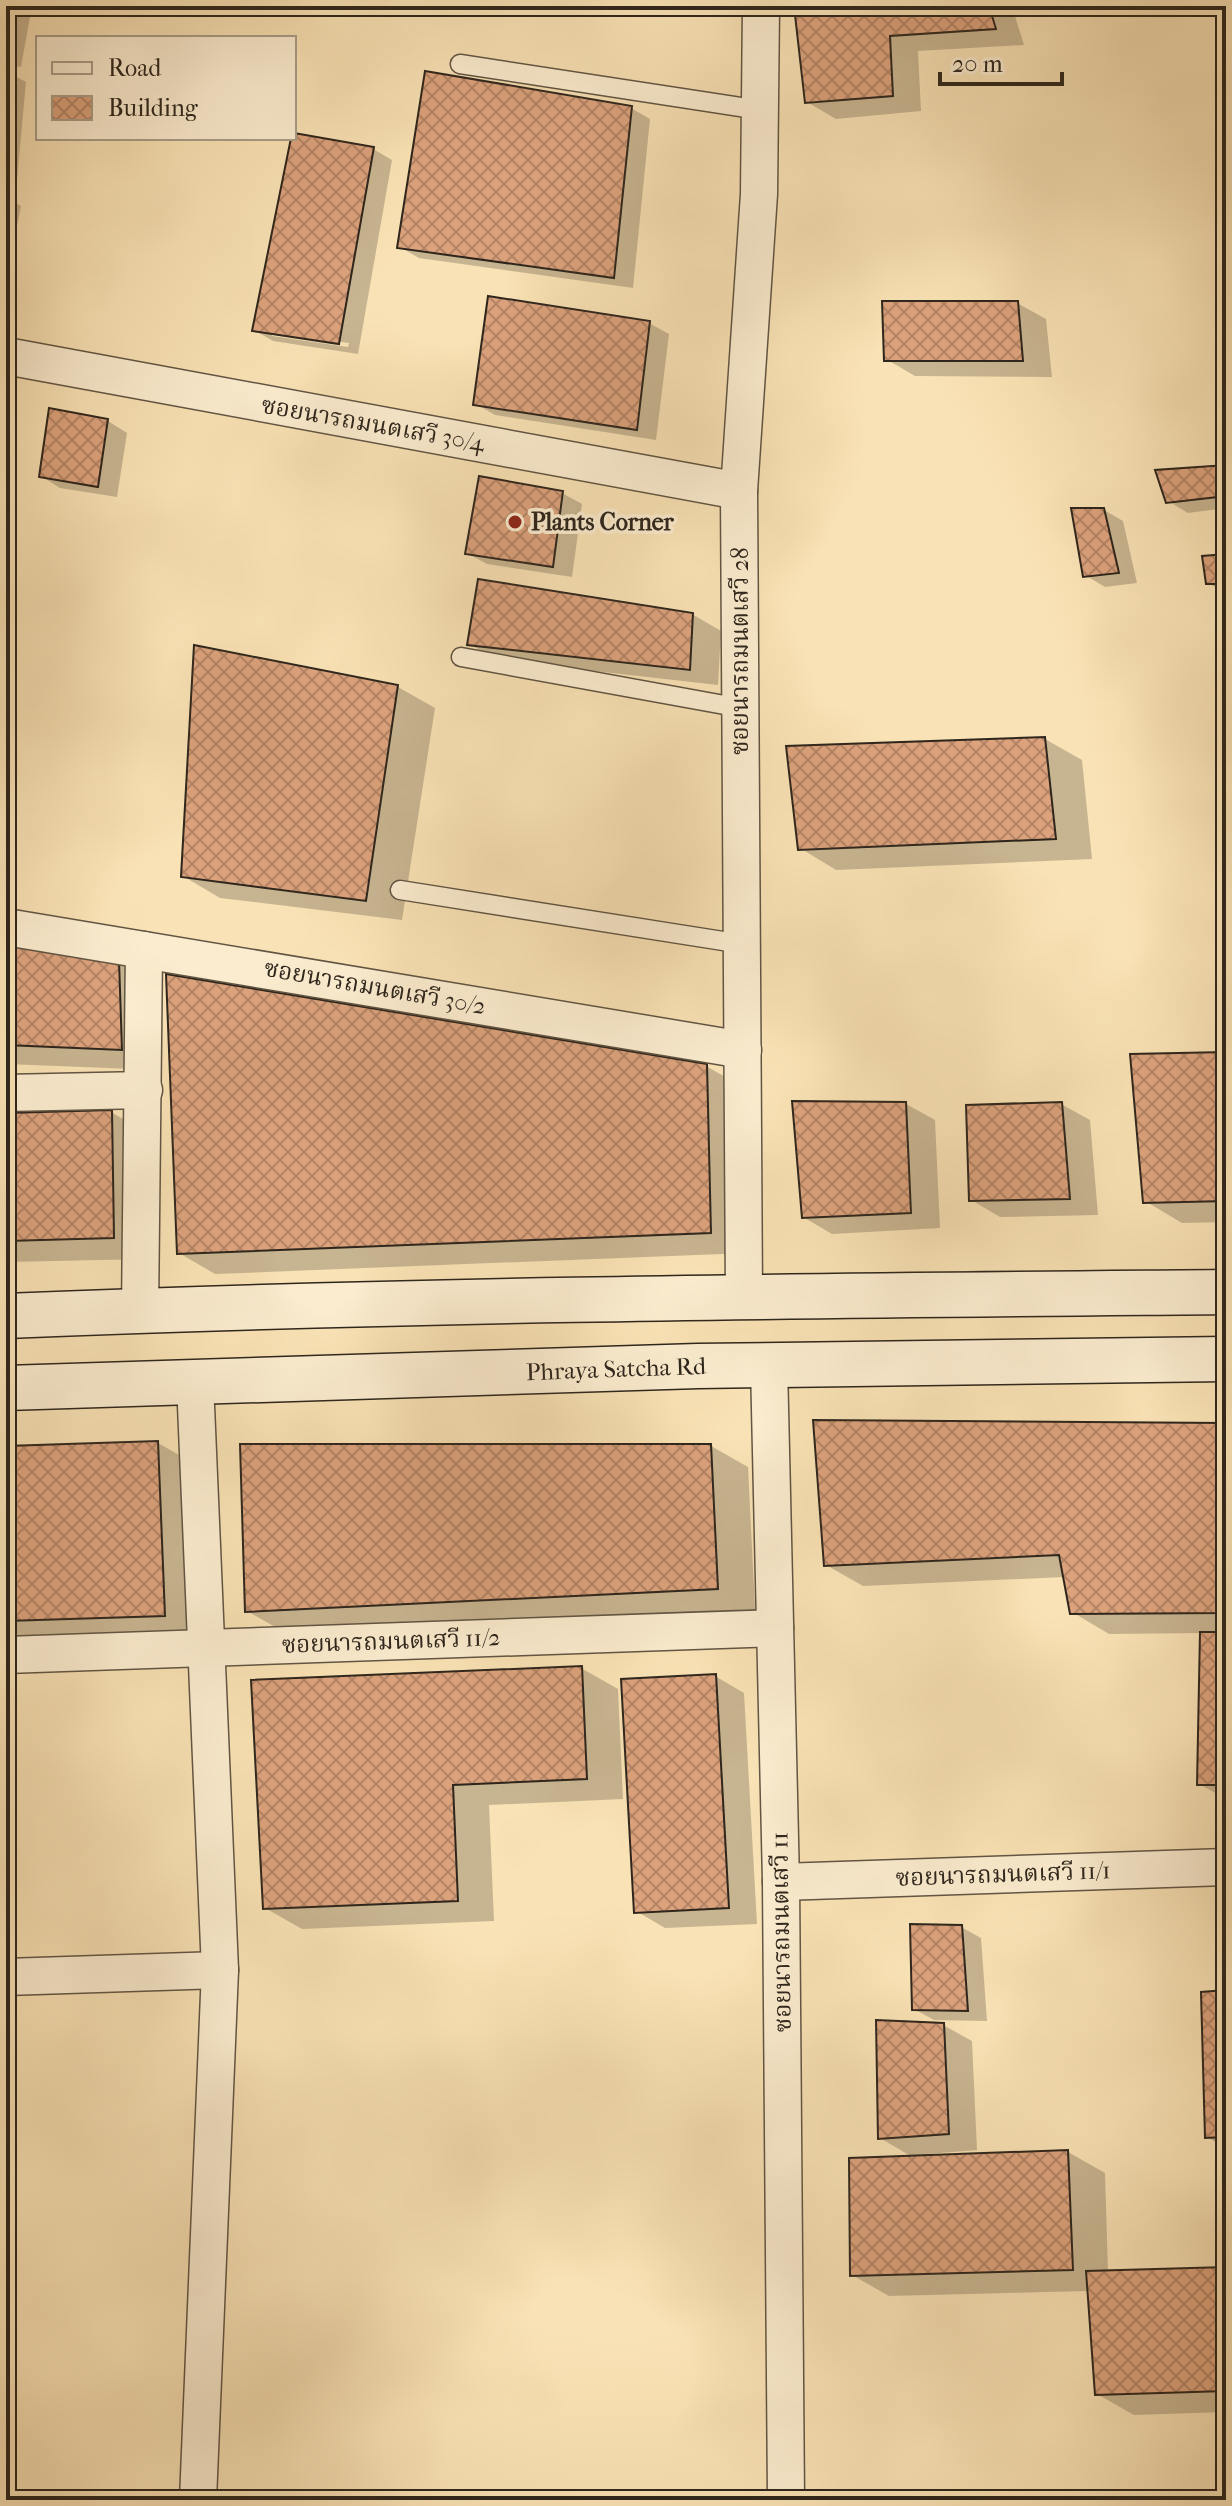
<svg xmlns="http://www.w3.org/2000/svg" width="1232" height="2506" viewBox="0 0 1232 2506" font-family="'IM FELL French Canon','Noto Serif Thai',serif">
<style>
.shadow{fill:#0003;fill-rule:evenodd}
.building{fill:url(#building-cross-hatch);stroke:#2e261d;stroke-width:2}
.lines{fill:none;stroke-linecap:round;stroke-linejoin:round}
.service-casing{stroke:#615543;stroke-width:21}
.minor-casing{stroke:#615543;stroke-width:39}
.secondary-casing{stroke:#2e261d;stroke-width:47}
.service{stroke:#fbeccf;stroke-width:18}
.minor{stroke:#fbeccf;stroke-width:36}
.secondary{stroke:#fbeccf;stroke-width:44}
.poi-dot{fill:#8f2418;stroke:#fbeccf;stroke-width:3}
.labels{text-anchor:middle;stroke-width:7;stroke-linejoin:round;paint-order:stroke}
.street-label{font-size:24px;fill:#2e261d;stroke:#fbeccf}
.poi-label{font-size:24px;font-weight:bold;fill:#2e261d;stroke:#fbeccf;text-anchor:start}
</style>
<defs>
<pattern id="building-cross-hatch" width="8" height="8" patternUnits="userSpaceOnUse" patternTransform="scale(2)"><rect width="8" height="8" fill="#dca27c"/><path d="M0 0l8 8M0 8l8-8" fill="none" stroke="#b38465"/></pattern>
</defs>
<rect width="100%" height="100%" fill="#f9e2b5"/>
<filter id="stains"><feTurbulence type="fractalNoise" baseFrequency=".0025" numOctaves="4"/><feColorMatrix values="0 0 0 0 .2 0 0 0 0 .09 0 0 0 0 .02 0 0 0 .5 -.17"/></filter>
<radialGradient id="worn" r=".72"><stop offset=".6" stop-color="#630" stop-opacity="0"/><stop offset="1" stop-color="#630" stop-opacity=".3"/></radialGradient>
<g class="shadow">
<path d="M6,6H32L21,67L6,65Z"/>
<path d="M796,6H997L1015,16L1024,45L918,51L921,111L836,119L807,102Z"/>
<path d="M6,71L26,82L17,179L6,177Z"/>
<path d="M631,108L650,119L633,288L419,258L400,247Z"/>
<path d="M294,135L373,149L392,160L358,354L273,341L254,330ZM272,332L349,343L348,347L272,336Z"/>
<path d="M6,197L21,206L6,280Z"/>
<path d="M1017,303L1046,319L1052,377L915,376L886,359Z"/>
<path d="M649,323L669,334L656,440L495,415L476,404Z"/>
<path d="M50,410L108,421L127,433L117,497L60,488L41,476Z"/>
<path d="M1226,467V508L1188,513L1168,501Z"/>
<path d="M562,493L582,504L572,577L487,564L467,553Z"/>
<path d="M1104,510L1123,521L1137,583L1105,587L1085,575Z"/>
<path d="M1226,556V593L1208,583Z"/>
<path d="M692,614L721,631L718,685L498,660L469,644Z"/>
<path d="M398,687L435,708L402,920L220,898L183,876Z"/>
<path d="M1045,739L1082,760L1092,859L836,870L800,848Z"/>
<path d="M6,943L118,962L156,983L158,1070L6,1064Z"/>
<path d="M1226,1054V1222L1182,1223L1145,1201Z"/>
<path d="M706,1066L743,1087L747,1253L215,1274L179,1253Z"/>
<path d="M906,1104L935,1120L940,1228L832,1234L803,1217Z"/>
<path d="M1061,1104L1090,1120L1098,1215L1000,1217L971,1200Z"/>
<path d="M111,1112L148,1133L150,1259L6,1262V1115Z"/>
<path d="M1226,1425V1799L1199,1784L1202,1633L1109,1634L1072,1612L1065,1577L863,1586L826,1565Z"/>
<path d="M158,1443L195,1464L201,1636L6,1643V1448Z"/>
<path d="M711,1446L748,1467L755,1609L284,1632L247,1611Z"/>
<path d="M581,1668L618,1689L623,1799L489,1805L494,1921L302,1929L265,1908Z"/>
<path d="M715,1676L744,1693L757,1924L665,1928L636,1911Z"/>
<path d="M961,1927L981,1938L987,2021L934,2020L914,2009Z"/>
<path d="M1226,1992V2148L1207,2137Z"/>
<path d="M943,2025L972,2041L977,2150L927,2154V2157L1068,2152L1105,2173L1108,2272L1226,2269V2412L1134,2415L1097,2394L1089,2291L889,2296L852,2275L914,2158L880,2138Z"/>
</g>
<g class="building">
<path d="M794,6H989L996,29L890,36L893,96L805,103Z"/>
<path d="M425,71L632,106L614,278L397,248Z"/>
<path d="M294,133L374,147L339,344L252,331L291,138H294Z"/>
<path d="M488,296L650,321L637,430L473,405Z"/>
<path d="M882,301H1018L1023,361H884Z"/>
<path d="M49,408L108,419L98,487L39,477Z"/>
<path d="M1226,465V496L1166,503L1155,470Z"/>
<path d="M479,476L563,491L553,567L465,554Z"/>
<path d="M1071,508H1104L1119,573L1083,577Z"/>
<path d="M1226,554V584H1206L1202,556Z"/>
<path d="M478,579L693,613L690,670L467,645Z"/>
<path d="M194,645L398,685L366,901L181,877Z"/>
<path d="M1045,737L1056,839L798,850L786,746Z"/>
<path d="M6,941L119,960L122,1050L6,1045Z"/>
<path d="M166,974L707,1064L711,1233L177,1254Z"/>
<path d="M1226,1052V1201L1143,1203L1130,1054Z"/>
<path d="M792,1101L906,1102L911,1213L802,1218Z"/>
<path d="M1062,1102L1070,1199L969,1201L966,1105Z"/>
<path d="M112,1110L114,1238L6,1241V1113Z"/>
<path d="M813,1420L1226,1423V1613L1070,1614L1059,1555L824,1566Z"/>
<path d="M158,1441L165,1616L6,1621V1446Z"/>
<path d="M240,1444H711L718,1589L245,1612Z"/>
<path d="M1200,1632H1226V1785H1197Z"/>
<path d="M582,1666L587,1779L453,1785L458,1901L263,1909L251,1680Z"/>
<path d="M716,1674L729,1908L634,1913L621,1679Z"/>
<path d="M910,1924L962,1925L968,2011L912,2010Z"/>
<path d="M1226,1990V2137L1205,2138L1201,1992Z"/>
<path d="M876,2020L944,2023L949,2134L878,2139Z"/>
<path d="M1068,2150L1073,2270L850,2276L849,2158Z"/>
<path d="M1226,2267V2391L1095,2395L1086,2271Z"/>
</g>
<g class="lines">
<g class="service-casing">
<g id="service">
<path d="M460,64L760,110"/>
<path d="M461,657L741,708"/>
<path d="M400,890L742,944"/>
</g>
</g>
<g class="minor-casing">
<g id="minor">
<path d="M6,356L739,491"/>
<path d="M6,927L743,1050"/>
<path d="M6,1093L144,1090"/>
<path d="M744,1296L739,491L759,194L761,6"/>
<path d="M140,1311L144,950"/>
<path d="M769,1365L781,1882L786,2500"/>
<path d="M195,1382L220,1970L198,2500"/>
<path d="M6,1655L775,1628"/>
<path d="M781,1882L1226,1867"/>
<path d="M6,1977L220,1970"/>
</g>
</g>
<g class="secondary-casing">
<g id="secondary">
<path d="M6,1316C412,1299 819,1296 1226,1292"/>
<path d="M6,1388L698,1366L1226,1359"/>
</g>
</g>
<use href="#service" class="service"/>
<use href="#minor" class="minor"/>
<use href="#secondary" class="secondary"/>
</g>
<circle class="poi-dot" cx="515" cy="522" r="8"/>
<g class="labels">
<g class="street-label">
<text transform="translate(373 424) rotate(10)" y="8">ซอยนารถมนตเสวี 30/4</text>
<text transform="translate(740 651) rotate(-90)" y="8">ซอยนารถมนตเสวี 28</text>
<text transform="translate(375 987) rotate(10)" y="8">ซอยนารถมนตเสวี 30/2</text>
<text transform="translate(616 1369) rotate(-2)" y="8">Phraya Satcha Rd</text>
<text transform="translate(391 1641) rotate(-2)" y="8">ซอยนารถมนตเสวี 11/2</text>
<text transform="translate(1003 1874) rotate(-2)" y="8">ซอยนารถมนตเสวี 11/1</text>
<text transform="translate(781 1932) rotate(-91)" y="8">ซอยนารถมนตเสวี 11</text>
</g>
<g class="poi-label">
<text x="531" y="530">Plants Corner</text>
</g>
</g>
<rect width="1232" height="2506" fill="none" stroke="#f9e2b5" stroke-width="32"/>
<rect x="8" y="8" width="1216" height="2490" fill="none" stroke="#2e261d" stroke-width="4"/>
<rect x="16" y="16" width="1200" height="2474" fill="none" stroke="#2e261d" stroke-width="2"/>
<rect x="36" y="36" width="260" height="104" fill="#fbeccf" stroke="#a99d88" stroke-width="2"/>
<rect x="52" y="62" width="40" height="12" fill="#fbeccf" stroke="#a99d88" stroke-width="2"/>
<text x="108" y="76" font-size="24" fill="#2e261d">Road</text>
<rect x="52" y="96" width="40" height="24" fill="url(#building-cross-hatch)" stroke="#a99d88" stroke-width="2"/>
<text x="108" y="116" font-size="24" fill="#2e261d">Building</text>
<path d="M940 72v12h122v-12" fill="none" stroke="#2e261d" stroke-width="4"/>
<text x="952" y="72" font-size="24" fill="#2e261d" stroke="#fbeccf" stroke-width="6" paint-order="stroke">20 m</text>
<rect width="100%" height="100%" filter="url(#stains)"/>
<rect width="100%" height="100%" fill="url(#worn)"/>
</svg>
